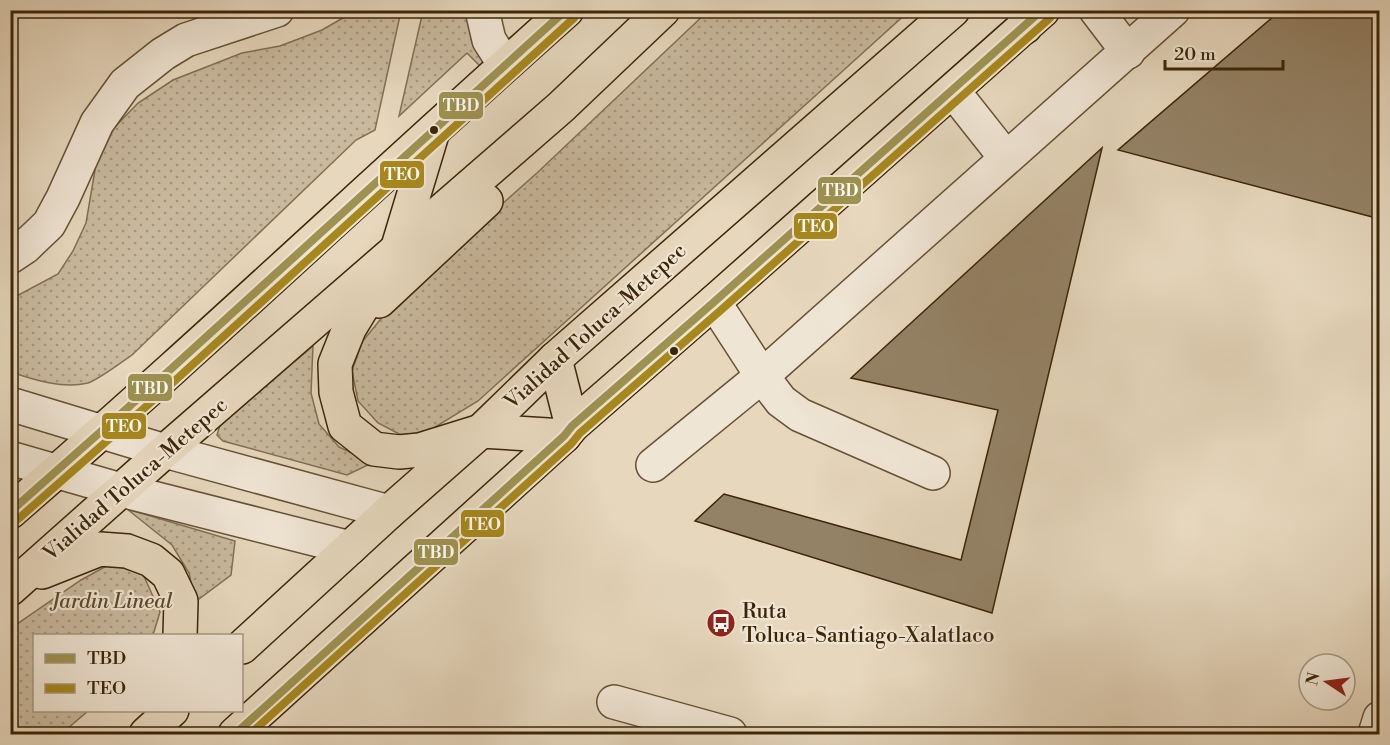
<svg xmlns="http://www.w3.org/2000/svg" width="1390" height="745" viewBox="0 0 1390 745" font-family="'Libre Bodoni',serif">
<style>
.park{fill:url(#park-dots);stroke:#827052;stroke-width:1.5}
.building{fill:#948266;stroke:#3c2607;stroke-width:1.5}
.lines{fill:none;stroke-linecap:round;stroke-linejoin:round}
.minor-casing{stroke:#665234;stroke-width:36}
.major-casing{stroke:#3c2607;stroke-width:36}
.highway-casing{stroke:#3c2607;stroke-width:36}
.minor{stroke:#efe5d4;stroke-width:33}
.major{stroke:#e6d7bd;stroke-width:33}
.highway{stroke:#e6d7bd;stroke-width:33}
.bus-1-casing{stroke:#efe5d4;stroke-width:12}
.bus-2-casing{stroke:#efe5d4;stroke-width:12}
.bus-1{stroke:#9e9250;stroke-width:8}
.bus-2{stroke:#a7881d;stroke-width:8}
.bus-dot{fill:#3c2607;stroke:#efe5d4;stroke-width:2}
.labels{text-anchor:middle;stroke-width:4.5;stroke-linejoin:round;paint-order:stroke}
.street-label{font-size:21px;fill:#3c2607;stroke:#efe5d4}
.park-label{font-size:21px;font-style:italic;fill:#5f4b2d;stroke:#efe5d4}
.poi-label{font-size:21px;fill:#3c2607;stroke:#efe5d4;text-anchor:start}
.line-badge{stroke:#efe5d4;stroke-width:2}
.badge-label{font-size:16px;text-anchor:middle;font-weight:bold;fill:#fff}
</style>
<defs>
<pattern id="park-dots" width="8" height="8" patternUnits="userSpaceOnUse" patternTransform="scale(1.5)"><rect width="8" height="8" fill="#c9b99e"/><path d="M2 2h.1M6 6h.1" fill="none" stroke="#a4967f" stroke-width="1.8" stroke-linecap="round"/></pattern>
</defs>
<rect width="100%" height="100%" fill="#e6d7bd"/>
<filter id="stains"><feTurbulence type="fractalNoise" baseFrequency=".00333" numOctaves="4"/><feColorMatrix values="0 0 0 0 .2 0 0 0 0 .09 0 0 0 0 .02 0 0 0 .5 -.17"/></filter>
<radialGradient id="worn" r=".72"><stop offset=".6" stop-color="#630" stop-opacity="0"/><stop offset="1" stop-color="#630" stop-opacity=".3"/></radialGradient>
<g class="park">
<path d="M355,11H401L375,130L356,140L132,355C122,362 98,380 88,383C63,389 34,380 11,372V299L58,274L73,251L86,223L96,164L114,128L138,103L173,80L242,53L280,46L322,30Z"/>
<path d="M423,11H481L487,61L480,66L467,53L399,116Z"/>
<path d="M708,11H909L478,401L427,432L401,435L378,423L358,401L352,371L362,342L401,294L538,172Z"/>
<path d="M313,346L311,393L319,424L339,447L372,463L347,475L223,441L217,435L220,425Z"/>
<path d="M127,509L235,541L231,575L195,602L189,573L172,545Z"/>
<path d="M110,564L143,574L160,612L153,635L34,636V710L88,711L61,734H11L10,629L81,580Z"/>
</g>
<g class="building">
<path d="M1281,10H1380V219L1118,150Z"/>
<path d="M1102,148L992,613L695,521L724,494L961,560L998,410L851,378Z"/>
</g>
<g class="lines">
<g class="minor-casing">
<g id="minor">
<path d="M482,10L489,40L505,65"/>
<path d="M1096,10L1128,52"/>
<path d="M953,91L1006,158"/>
<path d="M10,257L25,247L49,224L63,198L97,123L125,84L163,54L186,40L277,10"/>
<path d="M714,302L762,376L781,401L800,415L933,473"/>
<path d="M10,404L165,451L389,512"/>
<path d="M10,458L121,490L350,548"/>
<path d="M653,465L762,376L1173,10"/>
<path d="M614,702L730,734"/>
<path d="M1375,734L1380,718"/>
</g>
</g>
<g class="major-casing">
<g id="major">
<path d="M10,512C199,349 380,176 567,10"/>
<path d="M235,734L564,436L572,426L714,302L1043,10"/>
</g>
</g>
<g class="highway-casing">
<g id="highway">
<path d="M1024,10L1025,27"/>
<path d="M433,131L397,250L349,329L335,364L336,392L345,426L374,449L399,452L420,450L481,431L564,436"/>
<path d="M379,301L486,201"/>
<path d="M555,359L572,426"/>
<path d="M42,572L100,549L127,551L151,560L168,574L181,601L180,636"/>
<path d="M10,589L165,451L561,107L663,10"/>
<path d="M242,647L389,512L481,431L555,359L953,10"/>
<path d="M146,734L172,710"/>
</g>
</g>
<use href="#minor" class="minor"/>
<use href="#major" class="major"/>
<use href="#highway" class="highway"/>
<g class="bus-1-casing">
<g id="bus-1">
<path d="M10,512L150,388L566,10"/>
<path d="M235,734L564,436L572,426L714,302L1042,10"/>
</g>
</g>
<g class="bus-2-casing">
<g id="bus-2">
<path d="M17,520L158,396L574,18"/>
<path d="M250,734L571,444L580,433L721,310L1050,18"/>
</g>
</g>
<use href="#bus-1" class="bus-1"/>
<use href="#bus-2" class="bus-2"/>
</g>
<defs>
<g id="bus-disc" transform="scale(1.5)"><circle r="9.5" fill="#8f2418" stroke="#efe5d4"/><path d="M-5-6H5V4H4V6H2V4H-2V6H-4V4H-5ZM-3.5-4V0h7V-4ZM-3.5 1.2v1.5H-2V1.2ZM2 1.2v1.5H3.5V1.2Z" fill="#fff"/></g>
</defs>
<g fill-rule="evenodd">
<use href="#bus-disc" x="721" y="623"/>
</g>
<g class="bus-dot">
<circle cx="434" cy="130" r="5"/>
<circle cx="674" cy="351" r="5"/>
</g>
<g class="labels">
<g class="street-label">
<text transform="translate(595 326) rotate(-42)" y="7">Vialidad Toluca-Metepec</text>
<text transform="translate(135 479) rotate(-41)" y="7">Vialidad Toluca-Metepec</text>
</g>
<g class="park-label">
<text x="112" y="608">Jardin Lineal</text>
</g>
<g class="poi-label">
<text x="742" y="618">Ruta<tspan x="742" dy="24">Toluca-Santiago-Xalatlaco</tspan></text>
</g>
</g>
<g class="line-badge">
<rect x="438" y="91" width="46" height="29" rx="6" fill="#9e9250"/>
<rect x="379" y="160" width="46" height="29" rx="6" fill="#a7881d"/>
<rect x="817" y="176" width="45" height="29" rx="6" fill="#9e9250"/>
<rect x="793" y="212" width="45" height="28" rx="6" fill="#a7881d"/>
<rect x="127" y="373" width="46" height="29" rx="6" fill="#9e9250"/>
<rect x="101" y="412" width="46" height="28" rx="6" fill="#a7881d"/>
<rect x="460" y="509" width="45" height="29" rx="6" fill="#a7881d"/>
<rect x="413" y="538" width="46" height="28" rx="6" fill="#9e9250"/>
</g>
<g class="badge-label">
<text x="461" y="111">TBD</text>
<text x="402" y="180">TEO</text>
<text x="840" y="196">TBD</text>
<text x="816" y="232">TEO</text>
<text x="150" y="394">TBD</text>
<text x="124" y="432">TEO</text>
<text x="483" y="530">TEO</text>
<text x="436" y="558">TBD</text>
</g>
<rect width="1390" height="745" fill="none" stroke="#e6d7bd" stroke-width="36"/>
<rect x="12" y="12" width="1366" height="721" fill="none" stroke="#3c2607" stroke-width="3"/>
<rect x="18" y="18" width="1354" height="709" fill="none" stroke="#3c2607" stroke-width="1.5"/>
<rect x="33" y="634" width="210" height="78" fill="#efe5d4" stroke="#a79982" stroke-width="1.5"/>
<rect x="45" y="654" width="30" height="9" fill="#9e9250" stroke="#a79982" stroke-width="1.5"/>
<text x="87" y="664" font-size="18" fill="#3c2607">TBD</text>
<rect x="45" y="684" width="30" height="9" fill="#a7881d" stroke="#a79982" stroke-width="1.5"/>
<text x="87" y="694" font-size="18" fill="#3c2607">TEO</text>
<g transform="translate(1327 682) rotate(283)"><circle r="28" fill="#efe5d4" stroke="#a79982" stroke-width="1.5"/>
<path d="M0-4.5L10 22L0 15L-10 22Z" fill="#8f2418"/>
<text y="-9" font-size="16" font-weight="bold" text-anchor="middle" fill="#3c2607">N</text>
</g>
<path d="M1165 60v9h118v-9" fill="none" stroke="#3c2607" stroke-width="3"/>
<text x="1174" y="60" font-size="18" fill="#3c2607" stroke="#efe5d4" stroke-width="4.5" paint-order="stroke">20 m</text>
<rect width="100%" height="100%" filter="url(#stains)"/>
<rect width="100%" height="100%" fill="url(#worn)"/>
</svg>
